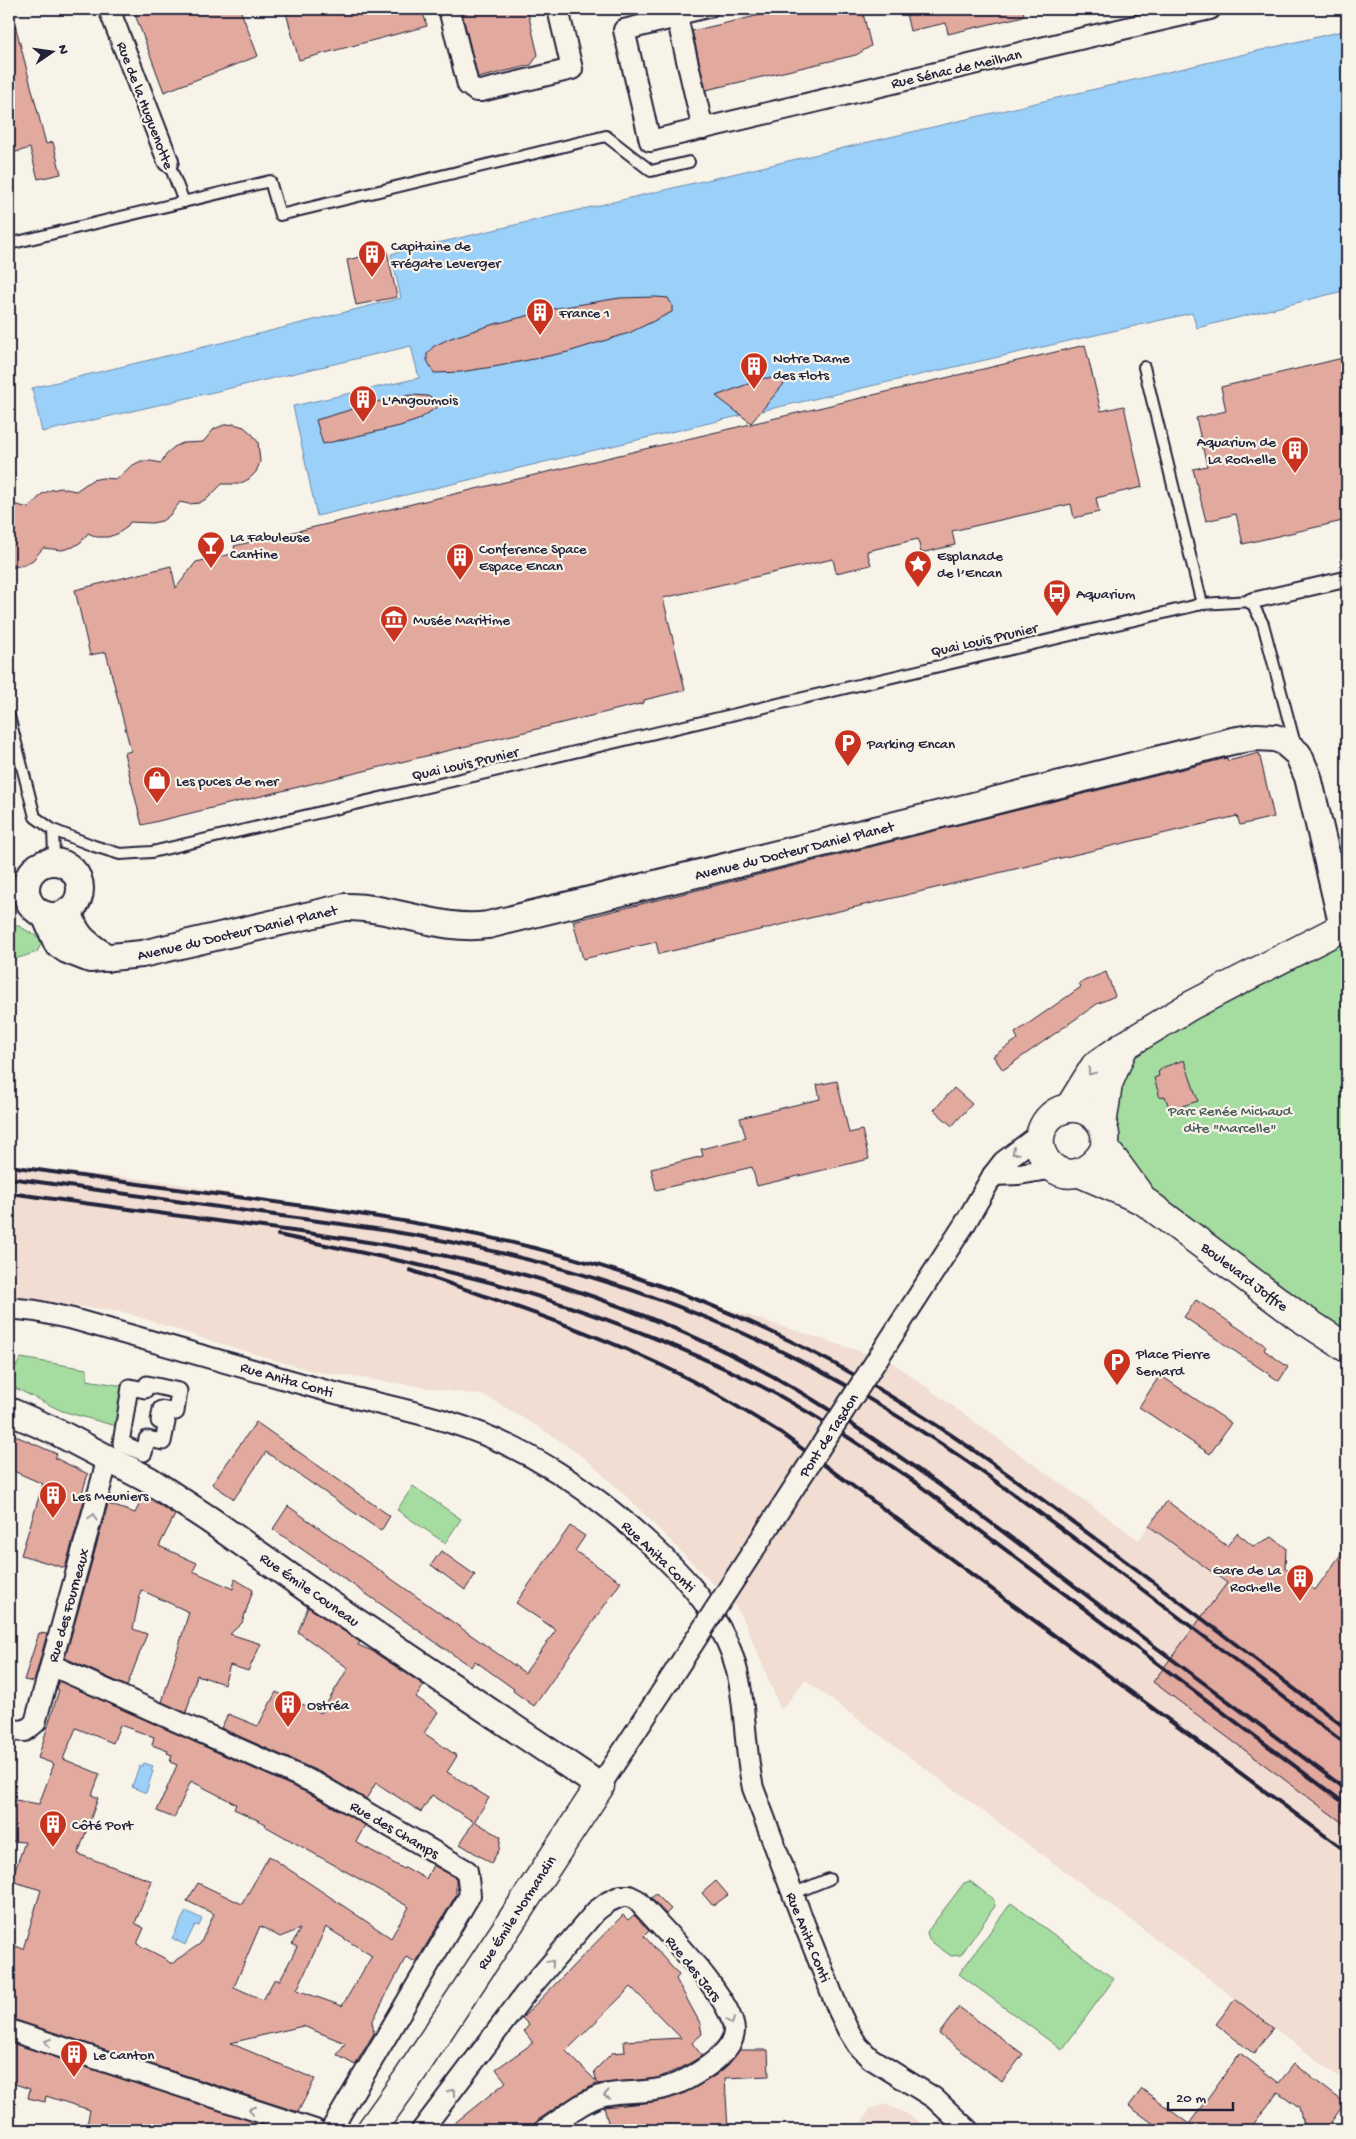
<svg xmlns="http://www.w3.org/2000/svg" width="1356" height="2139" viewBox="0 0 1356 2139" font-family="'Gochi Hand',sans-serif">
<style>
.built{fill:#f1ddd2}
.green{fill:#a5dca0;stroke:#647f6e}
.water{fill:#9bd0f9;stroke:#6b8aad}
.building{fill:#e2a99e;stroke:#22223b;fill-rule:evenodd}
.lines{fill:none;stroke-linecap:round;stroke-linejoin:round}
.service-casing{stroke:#22223b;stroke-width:14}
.pedestrian-casing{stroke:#22223b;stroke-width:19}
.minor-casing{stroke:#22223b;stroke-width:24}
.tertiary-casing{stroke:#22223b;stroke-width:30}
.secondary-casing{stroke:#22223b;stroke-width:31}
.service{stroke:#f7f3e8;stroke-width:10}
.pedestrian{stroke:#f7f3e8;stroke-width:15}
.minor{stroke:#f7f3e8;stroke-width:20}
.tertiary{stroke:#f7f3e8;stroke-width:26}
.secondary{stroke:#f7f3e8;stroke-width:28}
.rail{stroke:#22223b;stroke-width:4}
.minor-bridge-casing{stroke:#22223b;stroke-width:24;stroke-linecap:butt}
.minor-bridge{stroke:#f7f3e8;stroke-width:20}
.oneway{stroke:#97959a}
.labels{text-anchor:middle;stroke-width:4.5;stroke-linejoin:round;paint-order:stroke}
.street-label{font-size:15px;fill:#22223b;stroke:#f7f3e8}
.poi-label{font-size:15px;fill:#22223b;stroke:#f7f3e8;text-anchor:start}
.park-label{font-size:15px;fill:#495a59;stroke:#f7f3e8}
</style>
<rect width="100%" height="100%" fill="#f7f3e8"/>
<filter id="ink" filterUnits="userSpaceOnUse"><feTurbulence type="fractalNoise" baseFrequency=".02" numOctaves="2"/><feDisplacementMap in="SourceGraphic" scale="10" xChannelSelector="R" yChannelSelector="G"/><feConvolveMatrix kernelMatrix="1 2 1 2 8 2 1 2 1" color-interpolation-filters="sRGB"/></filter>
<g filter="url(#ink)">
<g class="built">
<path d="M9,1166L161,1181L532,1246L890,1361L1139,1540L1149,1526L1347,1674V2083L1127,1917L805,1680L781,1710L743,1618L735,1606L628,1498L587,1460L550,1434L486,1396L312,1371L205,1339L124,1312L9,1297Z"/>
<path d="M885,2104L907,2114L931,2130H857L870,2109Z"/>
</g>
<g class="green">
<path d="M1347,925V1348L1117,1164L1108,1084L1124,1046Z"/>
<path d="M9,926H19L43,940L37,952L9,961Z"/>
<path d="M21,1358L87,1369V1380L130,1387L123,1428L62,1411L9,1385V1378Z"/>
<path d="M413,1486L461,1519L445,1543L397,1510Z"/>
<path d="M970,1881L994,1900L995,1906L961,1955L951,1956L929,1940L927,1932L964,1883Z"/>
<path d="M1011,1903L1114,1979L1062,2050L959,1974Z"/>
</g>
<g class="water">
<path d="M1347,30V290L1197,328L1192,313L726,419L317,516L293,406L419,378L411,346L42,432L32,388L258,334L401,298L391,254Z"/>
<path d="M144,1763L153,1766L151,1770L153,1771L146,1793L132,1787L139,1766H142Z"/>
<path d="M186,1911L202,1919L199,1926L195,1925L185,1945L172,1938Z"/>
</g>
<g class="building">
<path d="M133,9H240L258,56L164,92Z"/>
<path d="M285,9H422L427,26L299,60Z"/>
<path d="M461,9H527L538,55L531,65L478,78Z"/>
<path d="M786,9H862L871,46L856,55L706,90L692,31Z"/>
<path d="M905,9H1023L1024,16L948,34L946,23L910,31Z"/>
<path d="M15,24L46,144L53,142L61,174L38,179L30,148L9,154V25Z"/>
<path d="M387,251L397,297L356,305L347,260Z"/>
<path d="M656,297L668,298L672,305V312L629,333L568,352L499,366L460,372L434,373L427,360V354L434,346L451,338L491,325L558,308L620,298Z"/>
<path d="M1085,345L1101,411L1124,406L1142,487L1096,498L1099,512L1074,518L1071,504L952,531L955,545L921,553L918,539L867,551L871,565L836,573L833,559L663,598L685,690L644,700V703L142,825L124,753L131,751L106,652L90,655L75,590L171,566L176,588L196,562L236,553L234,546Z"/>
<path d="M1347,357V520L1243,544L1236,514L1206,521L1193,469L1207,466L1196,418L1226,411L1221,387Z"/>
<path d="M764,378L788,379L751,423L716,396Z"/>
<path d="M412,395L427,396L443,403L418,420L400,426L323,444L316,420L394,397Z"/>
<path d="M234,424L244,427L252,434L258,442L260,462L256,472L249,479L239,484H222L208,498L199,503L189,504L180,502L170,515L162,521L152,523L130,522L126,528L117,534L108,537H97L88,533L81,542L73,547L62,550L43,548L33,560L24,565L9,568V503L29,508L42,494L51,490L61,488L76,491L92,480L102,478L117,479L131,466L141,461H151L161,463L166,454L174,447L183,443L203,442L214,429L224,425Z"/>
<path d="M1259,753L1274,817L1240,825L1237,816L659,954L656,942L583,959L573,921L1227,758L1228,761Z"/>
<path d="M1106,972L1115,996L1097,1004L1003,1070L993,1056L1018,1039L1015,1033L1081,987L1079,983Z"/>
<path d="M1184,1060L1198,1101L1170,1110L1165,1096L1160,1098L1154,1078L1159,1076L1158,1072L1164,1067Z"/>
<path d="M837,1081L849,1133L862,1130L869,1159L757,1186L752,1167L656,1190L651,1169L703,1156L701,1149L746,1138L740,1118L820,1099L817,1085Z"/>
<path d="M954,1088L972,1104L952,1126L934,1110Z"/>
<path d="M1196,1300L1266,1346L1264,1350L1288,1367L1279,1381L1184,1317Z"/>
<path d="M1160,1375L1231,1423L1210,1454L1139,1407Z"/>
<path d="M256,1422L390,1516L381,1531L266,1452L234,1499L212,1484Z"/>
<path d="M9,1433L57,1454L55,1458L88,1474L81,1496L85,1497L65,1568L21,1555L43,1484L9,1469Z"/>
<path d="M144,1495L175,1515L159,1546L197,1563L193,1571L233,1589L235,1579L253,1590L242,1623L230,1634L261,1644L248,1671L230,1665L224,1684L197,1675L186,1713L162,1702L189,1612L141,1590L133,1629L147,1634L127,1686L65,1658L108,1504L135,1513Z"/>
<path d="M1167,1501L1227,1546L1237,1533L1253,1546L1272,1537L1286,1548L1285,1568L1315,1590L1347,1546V1826L1153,1682L1227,1583L1149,1526Z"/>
<path d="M288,1506L525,1673L556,1630L516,1603L570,1526L585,1536L575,1551L621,1582L534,1706L513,1691L514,1689L475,1661L471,1667L273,1529Z"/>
<path d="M441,1551L475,1575L465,1590L431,1565Z"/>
<path d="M308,1607L360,1642L358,1645L372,1651L424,1685L416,1697L438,1712L424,1733L457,1756L447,1772L489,1798L474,1822L432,1795L421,1812L376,1783L366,1799L322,1773L221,1728L228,1714L258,1726L276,1692L321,1713L348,1668L298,1632Z"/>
<path d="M39,1633L47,1634L34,1682L24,1680Z"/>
<path d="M59,1681L312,1795L365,1825L356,1842L404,1869L405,1867L426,1879L433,1865L456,1878V1895L416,1962L406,1957L372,2022L374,2033L355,2065L337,2055L345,2043L303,2026L230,2043L315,2079L298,2112L9,2018V1969L16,1946L23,1949L41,1890L11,1881L25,1842L9,1841V1799L39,1804L54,1764L38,1758L59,1690L57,1689ZM120,1725L154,1737L152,1745L168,1751L167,1753L172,1755L170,1762L177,1765L157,1811L174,1818L191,1781L236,1804L234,1809L266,1824L265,1826L409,1907L391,1938L269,1856L242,1904L198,1883L187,1901L214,1914L200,1944L176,1960L174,1963H170L164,1958L137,1944L144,1928L135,1923L152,1881L78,1854L98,1798L92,1795L100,1774L63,1759L76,1728L113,1743ZM260,1926L280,1937L300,1929L292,1944L297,1947L280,1980H274L263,2000L234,1987ZM326,1927L372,1956L342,2006L297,1990Z"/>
<path d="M474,1821L501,1837L499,1850L491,1863L460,1844Z"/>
<path d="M716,1881L728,1895L713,1906L702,1893Z"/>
<path d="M656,1894L671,1909L666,1914L651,1898Z"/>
<path d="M623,1915L628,1920L634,1915L649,1931L644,1936L679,1975L676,1979L700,2023L702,2034L692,2043L702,2056L681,2068L658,2078L598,2084V2083L575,2095L538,2120L533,2130H446L506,2082L496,2069L533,2043L524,2031L529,2025L522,2018ZM631,1987L681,2038L624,2041L625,2052L612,2053L594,2071L597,2082L566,2051Z"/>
<path d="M1235,1999L1273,2028L1254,2054L1216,2024Z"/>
<path d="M959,2007L1023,2054L1002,2082L939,2034Z"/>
<path d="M9,2042L278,2130H86L90,2110L46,2096L45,2102L28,2098L30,2089L9,2082Z"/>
<path d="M739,2050H768L769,2076L725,2078L728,2130H610L604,2107L654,2102L681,2095L716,2075L728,2065Z"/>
<path d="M1240,2053L1279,2083L1294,2064L1345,2103L1326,2129H1304L1299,2107L1278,2092L1249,2130H1162L1129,2106L1142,2089L1189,2124Z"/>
</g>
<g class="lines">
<g class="service-casing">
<g id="service">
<path d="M168,161L184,202"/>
<path d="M9,244L270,181L280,215L606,136L651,171L689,162"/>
<path d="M1144,367L1202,604L1196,605"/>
<path d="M9,716L35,817L53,830L94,846L120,854L152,852C502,770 852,685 1202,604L1251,601L1263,624L1295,744"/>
<path d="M53,830L54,855L59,863"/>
<path d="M792,1894L829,1879"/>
</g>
</g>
<g class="pedestrian-casing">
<g id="pedestrian">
<path d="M677,17L710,9"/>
<path d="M1251,601L1347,579"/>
<path d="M147,1384L179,1391L176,1412L161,1409L159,1421L167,1422L163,1442L147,1439L144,1453L121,1443L130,1387L145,1390Z"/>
</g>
</g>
<g class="minor-casing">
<g id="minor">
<path d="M109,9L168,161"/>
<path d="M449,9L468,85L476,91H481L572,69L558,9"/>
<path d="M703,129L677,17L624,30L650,141C837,97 1023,51 1210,9"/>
<path d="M993,1175L1019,1174L1055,1168"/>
<path d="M966,1222L993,1175L1003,1162L1040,1134"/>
<path d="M9,1308L36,1311L73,1319C153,1341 233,1364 313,1387C358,1400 404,1408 449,1422C526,1446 590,1489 649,1543C680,1572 709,1602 727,1642C748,1687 742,1740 753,1788L805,1926L838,2009L848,2030L858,2046L870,2058L934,2098L968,2130"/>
<path d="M51,1665L317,1784L467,1871L470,1895L331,2130"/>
<path d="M9,1730L25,1731L35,1723L108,1458"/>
<path d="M600,1786L661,1693"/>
<path d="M9,2030L315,2130"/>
<path d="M422,2130L525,1994L596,1911L608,1902L621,1896H629L637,1900C660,1927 732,1996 734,2030C735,2054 688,2081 668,2087C647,2094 624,2090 604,2095C583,2100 563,2118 545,2130"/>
</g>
</g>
<g class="tertiary-casing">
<g id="tertiary">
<circle cx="53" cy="889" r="27"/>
<path d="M69,910C74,937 86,943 107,958"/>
<path d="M45,915L57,943L67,950L90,959L142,954L345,907C393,906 440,932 488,925L969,807L1232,741L1256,737L1275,738L1283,741L1298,754L1308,777L1343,927"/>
<path d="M9,1411L57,1432L149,1480L210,1520L309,1590L600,1786"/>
</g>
</g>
<g class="secondary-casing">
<g id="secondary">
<path d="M1069,1108L1095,1066L1124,1046L1190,1006L1347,925"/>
<path d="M1102,1125L1108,1084L1124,1046"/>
<path d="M1105,1148C1094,1172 1063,1186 1045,1159C1033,1140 1043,1115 1064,1109C1081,1104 1101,1115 1105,1134C1106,1138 1104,1145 1106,1149C1108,1154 1114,1159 1117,1164C1126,1176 1135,1189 1144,1201"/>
<path d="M1080,1173L1144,1201L1298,1316L1347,1348"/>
<path d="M371,2130L406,2081L600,1786"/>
</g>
</g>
<use href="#service" class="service"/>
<use href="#pedestrian" class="pedestrian"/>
<use href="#minor" class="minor"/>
<use href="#tertiary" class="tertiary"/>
<use href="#secondary" class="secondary"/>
<g class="rail">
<path d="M9,1166C93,1178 176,1189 260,1200C388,1217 509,1235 632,1276C728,1308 823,1353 908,1407C974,1448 1035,1494 1097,1540C1181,1602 1264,1666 1347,1729"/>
<path d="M9,1178C93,1189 176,1201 260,1213C332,1223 404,1231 474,1247C554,1264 634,1288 710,1319C867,1383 1005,1485 1139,1587C1208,1640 1278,1692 1347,1745"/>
<path d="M9,1193C96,1205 183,1216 270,1228C369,1241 470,1256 565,1287C658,1318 749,1358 831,1411C922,1469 1008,1535 1094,1601C1178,1664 1263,1727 1347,1790"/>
<path d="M278,1235C352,1251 427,1265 500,1285C590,1311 678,1344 761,1386C815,1414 865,1448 915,1482L1347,1805"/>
<path d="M410,1270C490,1298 571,1324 648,1359C695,1380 738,1407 781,1433L1347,1852"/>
</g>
<g class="minor-bridge-casing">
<path id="minor-bridge" d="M661,1693L966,1222"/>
</g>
<use href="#minor-bridge" class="minor-bridge"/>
</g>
<defs><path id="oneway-chevron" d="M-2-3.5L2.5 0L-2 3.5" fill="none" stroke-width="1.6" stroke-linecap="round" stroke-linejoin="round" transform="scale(1.25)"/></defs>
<g class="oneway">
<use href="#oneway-chevron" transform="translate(1091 1072) rotate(127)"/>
<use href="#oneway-chevron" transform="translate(1015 1152) rotate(140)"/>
<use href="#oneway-chevron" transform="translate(93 1517) rotate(-74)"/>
<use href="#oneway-chevron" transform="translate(551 1963) rotate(-50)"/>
<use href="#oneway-chevron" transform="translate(731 2021) rotate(72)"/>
<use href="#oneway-chevron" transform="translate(48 2042) rotate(-162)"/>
<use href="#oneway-chevron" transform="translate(452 2092) rotate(-52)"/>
<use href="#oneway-chevron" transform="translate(607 2095) rotate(169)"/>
<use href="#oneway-chevron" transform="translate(252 2110) rotate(-162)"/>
</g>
</g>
<defs>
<g id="building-pin" transform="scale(1.4375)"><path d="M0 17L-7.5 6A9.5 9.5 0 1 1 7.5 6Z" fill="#c8321e" stroke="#f7f3e8"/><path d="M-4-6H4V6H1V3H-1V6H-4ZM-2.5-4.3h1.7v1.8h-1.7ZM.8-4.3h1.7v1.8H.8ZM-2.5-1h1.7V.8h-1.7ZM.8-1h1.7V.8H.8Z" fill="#fff"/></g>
<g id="bar-pin" transform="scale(1.4375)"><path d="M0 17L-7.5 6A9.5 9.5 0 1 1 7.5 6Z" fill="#c8321e" stroke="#f7f3e8"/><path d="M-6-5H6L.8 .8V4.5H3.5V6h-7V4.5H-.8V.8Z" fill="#fff"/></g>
<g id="sight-pin" transform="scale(1.4375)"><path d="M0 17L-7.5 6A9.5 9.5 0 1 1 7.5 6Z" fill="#c8321e" stroke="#f7f3e8"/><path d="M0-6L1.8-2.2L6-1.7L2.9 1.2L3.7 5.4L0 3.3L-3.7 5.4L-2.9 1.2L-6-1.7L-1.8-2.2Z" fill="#fff"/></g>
<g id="bus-pin" transform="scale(1.4375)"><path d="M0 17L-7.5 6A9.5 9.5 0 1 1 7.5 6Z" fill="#c8321e" stroke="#f7f3e8"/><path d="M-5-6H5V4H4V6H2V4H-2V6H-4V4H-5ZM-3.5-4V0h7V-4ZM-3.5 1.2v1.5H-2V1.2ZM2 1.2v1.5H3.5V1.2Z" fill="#fff"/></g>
<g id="museum-pin" transform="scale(1.4375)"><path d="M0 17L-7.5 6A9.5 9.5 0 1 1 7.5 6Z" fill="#c8321e" stroke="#f7f3e8"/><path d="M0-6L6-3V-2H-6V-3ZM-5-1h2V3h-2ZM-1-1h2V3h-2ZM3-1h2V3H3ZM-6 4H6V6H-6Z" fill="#fff"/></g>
<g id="parking-pin" transform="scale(1.4375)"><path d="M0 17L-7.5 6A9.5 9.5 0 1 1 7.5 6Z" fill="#c8321e" stroke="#f7f3e8"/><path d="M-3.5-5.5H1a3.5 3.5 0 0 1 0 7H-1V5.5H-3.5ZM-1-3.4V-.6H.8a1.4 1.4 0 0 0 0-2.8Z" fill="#fff"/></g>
<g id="shop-pin" transform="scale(1.4375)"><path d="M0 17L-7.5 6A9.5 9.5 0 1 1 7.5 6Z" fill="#c8321e" stroke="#f7f3e8"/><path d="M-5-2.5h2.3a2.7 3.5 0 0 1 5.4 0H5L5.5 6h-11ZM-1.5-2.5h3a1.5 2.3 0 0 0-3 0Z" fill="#fff"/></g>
</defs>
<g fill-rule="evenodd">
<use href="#building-pin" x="372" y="254"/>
<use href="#building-pin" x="540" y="312"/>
<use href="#building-pin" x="754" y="366"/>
<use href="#building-pin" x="363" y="399"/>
<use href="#building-pin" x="1295" y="450"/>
<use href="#bar-pin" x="211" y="545"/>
<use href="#building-pin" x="460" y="557"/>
<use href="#sight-pin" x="918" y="564"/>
<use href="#bus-pin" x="1057" y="593"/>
<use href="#museum-pin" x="394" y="619"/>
<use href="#parking-pin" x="848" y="743"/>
<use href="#shop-pin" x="157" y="780"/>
<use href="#parking-pin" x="1117" y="1362"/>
<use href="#building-pin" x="53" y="1495"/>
<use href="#building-pin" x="1300" y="1578"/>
<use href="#building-pin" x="288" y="1704"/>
<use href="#building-pin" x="53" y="1824"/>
<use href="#building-pin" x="74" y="2054"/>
</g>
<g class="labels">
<g class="street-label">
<text transform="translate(956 68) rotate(-13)" y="5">Rue Sénac de Meilhan</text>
<text transform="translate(146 105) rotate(69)" y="5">Rue de la Huguenotte</text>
<text transform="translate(984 639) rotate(-13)" y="5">Quai Louis Prunier</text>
<text transform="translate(465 763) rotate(-13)" y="5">Quai Louis Prunier</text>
<text transform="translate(794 850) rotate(-14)" y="5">Avenue du Docteur Daniel Planet</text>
<text transform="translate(237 932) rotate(-13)" y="5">Avenue du Docteur Daniel Planet</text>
<text transform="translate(1245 1276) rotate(37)" y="5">Boulevard Joffre</text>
<text transform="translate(287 1379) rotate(16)" y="5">Rue Anita Conti</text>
<text transform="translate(828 1435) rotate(-57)" y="5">Pont de Tasdon</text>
<text transform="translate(659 1556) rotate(44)" y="5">Rue Anita Conti</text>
<text transform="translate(310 1589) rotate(35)" y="5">Rue Émile Couneau</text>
<text transform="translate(68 1605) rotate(-74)" y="5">Rue des Fourneaux</text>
<text transform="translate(395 1829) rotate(30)" y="5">Rue des Champs</text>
<text transform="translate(516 1912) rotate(-57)" y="5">Rue Émile Normandin</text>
<text transform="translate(809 1937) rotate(68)" y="5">Rue Anita Conti</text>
<text transform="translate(694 1968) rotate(51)" y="5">Rue des Jars</text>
</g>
<g class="poi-label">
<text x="391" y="250">Capitaine de<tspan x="391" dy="17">Frégate Leverger</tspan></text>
<text x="559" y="317">France 1</text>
<text x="773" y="362">Notre Dame<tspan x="773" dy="17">des Flots</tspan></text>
<text x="382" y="404">L'Angoumois</text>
<text x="1276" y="446" text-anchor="end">Aquarium de<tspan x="1276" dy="17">La Rochelle</tspan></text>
<text x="230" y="541">La Fabuleuse<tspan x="230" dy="17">Cantine</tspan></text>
<text x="479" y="553">Conference Space<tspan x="479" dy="17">Espace Encan</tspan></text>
<text x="937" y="560">Esplanade<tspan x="937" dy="17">de l’Encan</tspan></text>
<text x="1076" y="598">Aquarium</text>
<text x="413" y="624">Musée Maritime</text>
<text x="867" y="748">Parking Encan</text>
<text x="176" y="785">Les puces de mer</text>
<text x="1136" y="1358">Place Pierre<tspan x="1136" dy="17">Semard</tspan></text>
<text x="72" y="1500">Les Meuniers</text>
<text x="1281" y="1574" text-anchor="end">Gare de La<tspan x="1281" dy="17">Rochelle</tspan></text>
<text x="307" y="1709">Ostréa</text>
<text x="72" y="1829">Côté Port</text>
<text x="93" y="2059">Le Canton</text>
</g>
<g class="park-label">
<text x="1230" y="1115">Parc Renée Michaud<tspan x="1230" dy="17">dite "Marcelle"</tspan></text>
</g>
</g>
<rect width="1356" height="2139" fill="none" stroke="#f7f3e8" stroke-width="30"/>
<rect x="15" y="15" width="1326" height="2109" fill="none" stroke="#22223b" stroke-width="2" filter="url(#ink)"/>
<g transform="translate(52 52) rotate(77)" stroke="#f7f3e8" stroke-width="4" paint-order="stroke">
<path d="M0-4L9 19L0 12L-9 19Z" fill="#22223b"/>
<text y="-8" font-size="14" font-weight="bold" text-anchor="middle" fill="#22223b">N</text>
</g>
<path d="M1168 2102v8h65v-8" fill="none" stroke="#22223b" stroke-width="2.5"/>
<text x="1176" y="2102" font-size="15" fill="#22223b" stroke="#f7f3e8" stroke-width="4" paint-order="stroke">20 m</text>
</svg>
